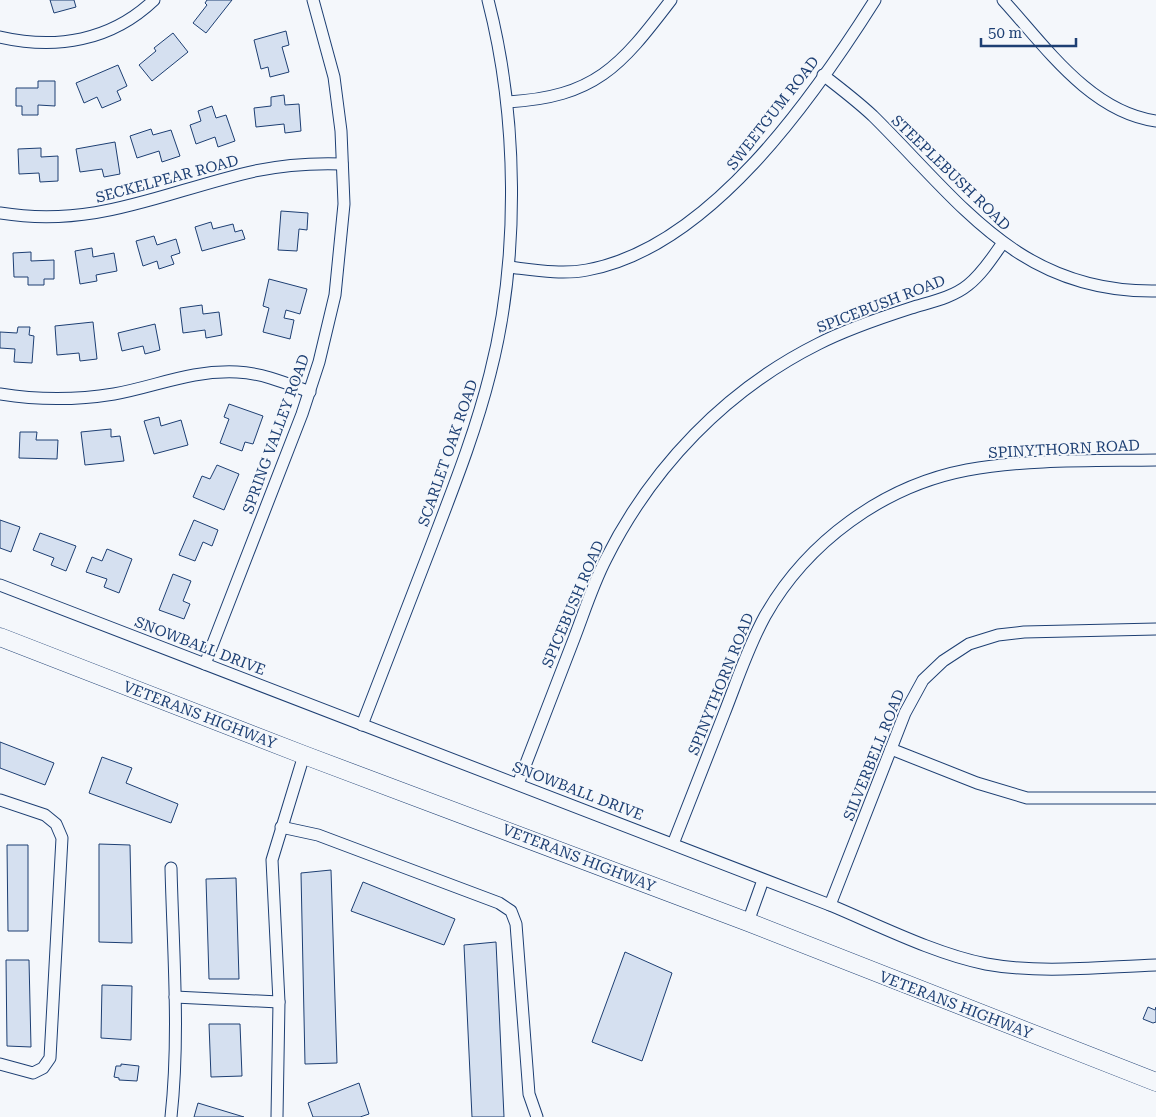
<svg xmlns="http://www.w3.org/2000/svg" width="1156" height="1117" viewBox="0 0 1156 1117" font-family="'Roboto Serif',serif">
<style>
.building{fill:#d5e0f0;stroke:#1d3f73}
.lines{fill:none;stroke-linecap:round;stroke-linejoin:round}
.street-casing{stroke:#1d3f73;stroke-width:13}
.primary-casing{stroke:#1d3f73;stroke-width:19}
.street{stroke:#f4f7fb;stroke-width:11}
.primary{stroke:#f4f7fb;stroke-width:18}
.labels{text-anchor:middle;stroke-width:4;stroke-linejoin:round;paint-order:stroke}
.street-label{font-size:15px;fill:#1d3f73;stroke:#f4f7fb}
</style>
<rect width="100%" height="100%" fill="#f4f7fb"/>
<g class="building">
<path d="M50,0H74L76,7L54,13Z"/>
<path d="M207,0H232L206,33L193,23L207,5L205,3Z"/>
<path d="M286,31L289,45L282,47L289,72L270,77L268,67L261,69L254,40Z"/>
<path d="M173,33L188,52L152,81L139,65L156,51L154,48Z"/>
<path d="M118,65L127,86L117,91L121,100L102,108L97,97L84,103L76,83Z"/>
<path d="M38,81H55V106L38,105V115H22V106H16V88H38Z"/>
<path d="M284,95L285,105L299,104L301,131L285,133L284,124L256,127L254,108L271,106V97Z"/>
<path d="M212,106L216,118L226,115L235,141L218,147L215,137L196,144L190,125L201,121L198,111Z"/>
<path d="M151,129L153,135L171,130L180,156L162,162L159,151L137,158L130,136Z"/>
<path d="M115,142L120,174L104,177L102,169L80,172L76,149Z"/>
<path d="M41,148V157L58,156V181L40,182L39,173L19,174L18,149Z"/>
<path d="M281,211L308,213L307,230L299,229L297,251L278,250Z"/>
<path d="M211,222L213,229L233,224L235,232L242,230L245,239L202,251L195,227Z"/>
<path d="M154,236L157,245L176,239L180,253L171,256L174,264L159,269L157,261L143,266L136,241Z"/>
<path d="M92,248L93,257L114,253L117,271L96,275L97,281L80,284L75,251Z"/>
<path d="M31,252V261L54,260V279H44V285H28V277H14L13,253Z"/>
<path d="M269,279L307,289L300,314L286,310L284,318L294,320L290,339L263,332L269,308L263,306Z"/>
<path d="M202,305L203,314L219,312L222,335L206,338L205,330L183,333L180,308Z"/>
<path d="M93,322L97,359L80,361L79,353L57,355L55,326Z"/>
<path d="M155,324L160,350L145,354L143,346L122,351L118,333Z"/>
<path d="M18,327H30L29,335L34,336L32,363L14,362L15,349L0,348V332L17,333Z"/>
<path d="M229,404L263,416L253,444L245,442L242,451L220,443L229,419L224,417Z"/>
<path d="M159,417L161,426L181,420L188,445L154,454L144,421Z"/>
<path d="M111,429V437L120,436L124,461L85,465L81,432Z"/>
<path d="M20,432H37L36,440H58L57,459L19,458Z"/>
<path d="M217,465L239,474L224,510L193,497L202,476L210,479Z"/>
<path d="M0,520L20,527L11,552L0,548Z"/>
<path d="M194,520L218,530L212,546L203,542L195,561L179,555Z"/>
<path d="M40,533L76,546L66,571L51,565L54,558L33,550Z"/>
<path d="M107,549L132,559L119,593L104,587L107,579L86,572L92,557L102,561Z"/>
<path d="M173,574L191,581L183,601L190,604L184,619L159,610Z"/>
<path d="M0,742L54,763L45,785L0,768Z"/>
<path d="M102,757L132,768L126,783L178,804L171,823L89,793Z"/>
<path d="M99,844L130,845L132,943L99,942Z"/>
<path d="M7,845H28V931H8Z"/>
<path d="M331,870L337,1063L305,1064L301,873Z"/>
<path d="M236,878L239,979H209L206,879Z"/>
<path d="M363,882L455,919L444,945L351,911Z"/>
<path d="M496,942L504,1117H472L464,945Z"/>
<path d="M625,952L672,973L642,1061L592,1042Z"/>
<path d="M6,960H29L31,1047L7,1046Z"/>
<path d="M102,985L132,986L131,1040L101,1038Z"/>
<path d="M1148,1007L1155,1010L1156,1007V1022L1153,1023L1143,1019Z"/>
<path d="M209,1024H240L242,1076L211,1077Z"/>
<path d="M121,1064L139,1066L137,1081L119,1080V1078L114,1077L116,1066H121Z"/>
<path d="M359,1083L369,1114L360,1117H313L308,1103Z"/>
<path d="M198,1103L244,1117H194Z"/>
</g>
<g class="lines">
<g class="street-casing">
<g id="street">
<path d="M1003,0C1045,46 1090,112 1156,121"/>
<path d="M0,37C56,50 111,41 154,0"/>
<path d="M823,75C840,88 857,101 873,116C961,203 1019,293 1156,291"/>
<path d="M507,102C595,97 620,67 671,0"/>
<path d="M0,213C97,229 165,191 255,171C284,165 313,163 342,164"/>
<path d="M509,267C534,270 562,275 587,270C709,248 813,98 875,0"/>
<path d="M0,394C37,400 77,400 114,394C158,386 190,370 237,372C262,373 286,383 310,392"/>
<path d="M0,585L830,905C878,925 935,954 986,964C1041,974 1100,967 1156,965"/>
<path d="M205,664L302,414L319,362L335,295L344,204L341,131L334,77L313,0"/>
<path d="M362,725C385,666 407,608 430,549C452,491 475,434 490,374C520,258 518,116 488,0"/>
<path d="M891,749L977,783L1027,798H1156"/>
<path d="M518,784C536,737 554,691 572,644C583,616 592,586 606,559C652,467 726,390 818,344C847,329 880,318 911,308C930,302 952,298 968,285C982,274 992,258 1002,244"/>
<path d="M0,800L45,815L56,824L62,838L50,1058L43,1068L33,1073L0,1064"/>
<path d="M281,827L318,835L499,903L511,911L516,924L529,1094L537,1117"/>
<path d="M673,844C690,801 707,758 724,714C737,681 748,647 765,616C807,542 883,486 967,470C1028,459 1094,461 1156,460"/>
<path d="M171,868C173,950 180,1035 171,1117"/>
<path d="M830,905L905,713L923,680L943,661L969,644L998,635L1024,632L1156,629"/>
<path d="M748,922L763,880"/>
<path d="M175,997L279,1002"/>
<path d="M277,1117L279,1002L272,860L304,755"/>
</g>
</g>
<g class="primary-casing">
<path id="primary" d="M0,637L304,755L748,922L1156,1082"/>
</g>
<use href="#street" class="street"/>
<use href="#primary" class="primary"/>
</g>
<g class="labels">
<g class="street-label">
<text transform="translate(773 113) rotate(-52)" y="5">SWEETGUM ROAD</text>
<text transform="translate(951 173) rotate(44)" y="5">STEEPLEBUSH ROAD</text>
<text transform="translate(167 179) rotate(-15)" y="5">SECKELPEAR ROAD</text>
<text transform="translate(881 304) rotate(-21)" y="5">SPICEBUSH ROAD</text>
<text transform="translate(276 434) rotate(-70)" y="5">SPRING VALLEY ROAD</text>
<text transform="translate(1064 449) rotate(-3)" y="5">SPINYTHORN ROAD</text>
<text transform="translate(448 453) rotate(-71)" y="5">SCARLET OAK ROAD</text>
<text transform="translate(573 604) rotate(-67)" y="5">SPICEBUSH ROAD</text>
<text transform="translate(200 646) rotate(21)" y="5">SNOWBALL DRIVE</text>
<text transform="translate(721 684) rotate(-68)" y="5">SPINYTHORN ROAD</text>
<text transform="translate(200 715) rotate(21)" y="5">VETERANS HIGHWAY</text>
<text transform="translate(874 755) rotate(-68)" y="5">SILVERBELL ROAD</text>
<text transform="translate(578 791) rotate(21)" y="5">SNOWBALL DRIVE</text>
<text transform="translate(579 858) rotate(21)" y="5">VETERANS HIGHWAY</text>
<text transform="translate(956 1005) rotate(21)" y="5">VETERANS HIGHWAY</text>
</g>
</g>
<path d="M981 38v8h95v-8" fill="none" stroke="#1d3f73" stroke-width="2.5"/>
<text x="988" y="38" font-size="15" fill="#1d3f73" stroke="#f4f7fb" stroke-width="4" paint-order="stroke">50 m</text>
</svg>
